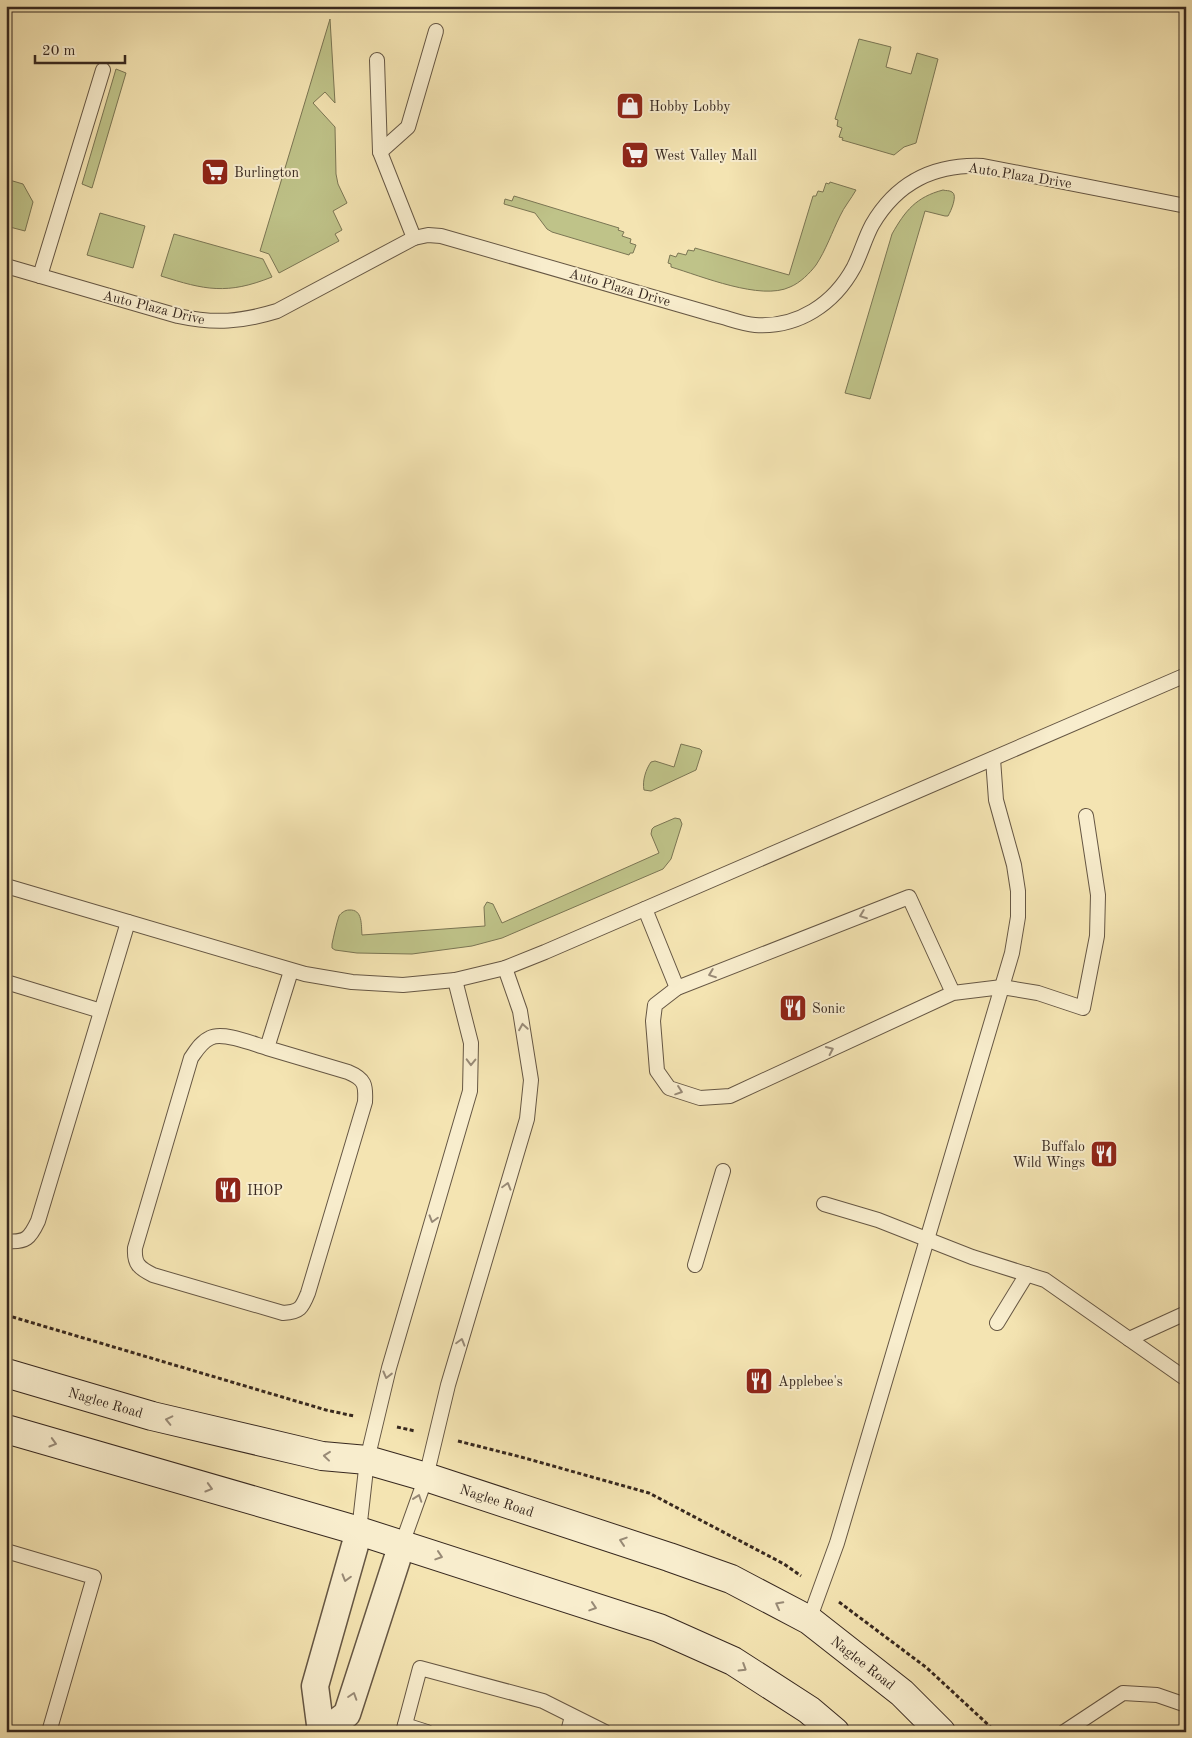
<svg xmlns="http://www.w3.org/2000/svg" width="1192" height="1738" viewBox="0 0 1192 1738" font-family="'Old Standard TT',serif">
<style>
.green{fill:#bfc389;stroke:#7b7654}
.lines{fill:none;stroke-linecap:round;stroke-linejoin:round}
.service-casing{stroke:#665744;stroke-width:16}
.minor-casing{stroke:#665744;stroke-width:29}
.secondary-casing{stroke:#37281f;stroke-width:30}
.path{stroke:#37281f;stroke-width:3;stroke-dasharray:4 2.5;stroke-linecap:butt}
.service{stroke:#f8edcd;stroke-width:14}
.minor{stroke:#f8edcd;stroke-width:26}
.secondary{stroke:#f8edcd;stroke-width:28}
.oneway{stroke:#988a76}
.labels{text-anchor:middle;stroke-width:4;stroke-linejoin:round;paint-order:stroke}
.poi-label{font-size:14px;fill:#37281f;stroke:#f8edcd;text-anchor:start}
.street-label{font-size:14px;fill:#37281f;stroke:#f8edcd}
</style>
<rect width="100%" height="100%" fill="#f4e4b2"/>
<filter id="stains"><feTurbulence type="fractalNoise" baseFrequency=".004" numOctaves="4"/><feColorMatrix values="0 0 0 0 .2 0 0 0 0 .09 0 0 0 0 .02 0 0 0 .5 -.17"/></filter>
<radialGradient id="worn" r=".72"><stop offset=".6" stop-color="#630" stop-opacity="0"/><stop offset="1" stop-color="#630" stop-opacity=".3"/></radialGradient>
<g class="green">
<path d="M330,19L335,103L325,92L313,103L335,127L336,174L338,184L347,203L333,211L342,230L335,234L339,241L279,273L269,254L260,251Z"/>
<path d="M859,39L891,47L886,67L911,74L917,53L938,59L916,143L904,147L894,155L842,140L843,138L839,137L842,128L837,126L838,120L835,119Z"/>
<path d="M116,69L126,73L92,188L82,184Z"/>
<path d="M6,179L23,184L33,202L25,231L6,226Z"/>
<path d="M830,182L856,190C851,199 844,207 840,216C832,232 826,250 816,265C810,273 800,283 790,287C761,301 701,276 671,267V264L668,263L670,255L676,257L678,253L686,255L688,250L694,251L695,248L789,275L813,196H816L818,191L823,192L826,183L829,184Z"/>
<path d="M943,190C946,191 949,190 952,192C958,195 951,211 948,216H945L925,211L870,399L845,393L892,234C905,211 916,197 943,190Z"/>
<path d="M514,196L619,228L618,230L624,232L622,236L631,239L630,243L636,245L633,253H630L629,255L552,232L547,229L535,213L504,204L505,199L512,201Z"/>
<path d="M100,213L145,226L133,268L87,255Z"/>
<path d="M174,234L263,259L272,277C227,295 205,290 161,276Z"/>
<path d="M681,744L700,749L702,751L696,770L651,791L644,790C642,781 646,769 651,762L655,761L674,767Z"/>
<path d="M675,818L680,819L682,824L671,859L663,869L502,938L472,946L412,954L357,953L335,950L332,948V944C334,935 336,925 339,916C341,913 345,910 349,910C363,909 361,925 362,935L485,926L484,907L487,902L493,904L502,923L659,853L651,834L652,829L654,827Z"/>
</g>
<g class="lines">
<g class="service-casing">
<g id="service">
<path d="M377,60L380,152L414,238"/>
<path d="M380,152L408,127L436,31"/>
<path d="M6,266L178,316C215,324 241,322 277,311L414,238L428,235L441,236L715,315C728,318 742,324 755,325C798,328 834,304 854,267C861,253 865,238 872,225C897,182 934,164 983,166L1186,206"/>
<path d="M40,276L103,70"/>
<path d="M6,886L305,974L352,982L403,985L455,980L505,968L545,952L1186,675"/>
<path d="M645,909L677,988"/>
<path d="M6,982L101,1011"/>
<path d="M953,993L909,897L677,988L655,1005L653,1021L657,1071L669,1088L700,1098L730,1096L953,993L1002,987L1038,993L1083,1008L1097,936L1098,895L1086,816"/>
<path d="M267,1048C253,1044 223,1031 210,1038C201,1042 196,1051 191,1058L135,1248C134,1264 139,1268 153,1275L283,1313C300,1312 302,1308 308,1293L365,1102C366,1085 365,1079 348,1072L267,1048L291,971"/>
<path d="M824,1204L878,1220L972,1257L1045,1280L1186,1379"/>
<path d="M6,1241C26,1243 30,1238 38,1221L128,922"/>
<path d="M695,1265L723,1171"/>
<path d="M997,1323L1027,1274"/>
<path d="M1129,1339L1186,1313"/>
<path d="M359,1531L367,1460L389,1368L470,1091L471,1043L455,980"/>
<path d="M402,1544L426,1477L448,1385L527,1119L531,1080L520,1011L505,968"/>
<path d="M6,1551L94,1577L49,1732"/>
<path d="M809,1620L837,1543L1012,953L1018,917V891L1014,865L996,800L993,759"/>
<path d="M405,1725L427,1732"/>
<path d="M403,1732L420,1668L543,1701L605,1732"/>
<path d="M568,1732L572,1716"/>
<path d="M1064,1732L1123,1693L1157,1695L1186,1705"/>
</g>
</g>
<g class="minor-casing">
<g id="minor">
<path d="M321,1732L315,1686L359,1531"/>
<path d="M323,1732L347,1714L402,1544"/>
</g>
</g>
<g class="secondary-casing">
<g id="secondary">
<path id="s1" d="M6,1373L152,1416L322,1456L367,1460L426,1477L669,1557L731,1579L809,1620L902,1693L941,1732"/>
<path d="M6,1429L359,1531L659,1628L733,1661L809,1710L835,1732"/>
</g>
</g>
<g class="path">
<path d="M6,1315L326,1410L354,1416"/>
<path d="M397,1427L415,1431"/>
<path d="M458,1441L521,1457L649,1493L784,1564L801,1576"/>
<path d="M839,1602L927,1668L996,1732"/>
</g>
<use href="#service" class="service"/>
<use href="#minor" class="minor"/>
<use href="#secondary" class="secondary"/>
</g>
<defs><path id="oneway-chevron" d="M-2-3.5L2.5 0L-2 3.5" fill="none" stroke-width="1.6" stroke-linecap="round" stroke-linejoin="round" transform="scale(1.25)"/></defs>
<g class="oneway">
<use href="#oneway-chevron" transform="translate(863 915) rotate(159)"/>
<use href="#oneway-chevron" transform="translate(712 974) rotate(159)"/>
<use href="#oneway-chevron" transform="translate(523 1027) rotate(-99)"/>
<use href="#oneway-chevron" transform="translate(830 1050) rotate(-25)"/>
<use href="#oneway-chevron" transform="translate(471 1062) rotate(91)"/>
<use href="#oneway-chevron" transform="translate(679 1091) rotate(19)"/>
<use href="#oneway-chevron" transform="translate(507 1186) rotate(-74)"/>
<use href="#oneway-chevron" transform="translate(433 1219) rotate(106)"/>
<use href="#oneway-chevron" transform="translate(461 1342) rotate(-74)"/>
<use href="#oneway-chevron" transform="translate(387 1375) rotate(104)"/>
<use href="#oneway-chevron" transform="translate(169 1420) rotate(-167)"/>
<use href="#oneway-chevron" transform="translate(53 1443) rotate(16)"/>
<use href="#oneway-chevron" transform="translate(327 1456) rotate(-174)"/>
<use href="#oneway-chevron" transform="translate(209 1488) rotate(16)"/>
<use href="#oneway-chevron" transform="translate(418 1498) rotate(-71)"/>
<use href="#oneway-chevron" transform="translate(623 1541) rotate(-162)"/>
<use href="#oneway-chevron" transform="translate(439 1556) rotate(18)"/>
<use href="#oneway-chevron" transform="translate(346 1578) rotate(106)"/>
<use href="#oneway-chevron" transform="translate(779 1605) rotate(-152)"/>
<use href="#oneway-chevron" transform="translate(593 1607) rotate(18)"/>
<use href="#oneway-chevron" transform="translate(743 1668) rotate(32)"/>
<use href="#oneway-chevron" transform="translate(353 1696) rotate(-72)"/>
</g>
<defs>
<g id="shop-square" transform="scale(1.4375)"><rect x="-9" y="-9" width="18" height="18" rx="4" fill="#8f2418" stroke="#f8edcd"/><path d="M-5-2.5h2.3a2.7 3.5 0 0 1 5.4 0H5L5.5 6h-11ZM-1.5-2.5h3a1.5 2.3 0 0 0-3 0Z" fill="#fff"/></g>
<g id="supermarket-square" transform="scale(1.4375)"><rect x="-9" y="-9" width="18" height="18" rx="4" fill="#8f2418" stroke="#f8edcd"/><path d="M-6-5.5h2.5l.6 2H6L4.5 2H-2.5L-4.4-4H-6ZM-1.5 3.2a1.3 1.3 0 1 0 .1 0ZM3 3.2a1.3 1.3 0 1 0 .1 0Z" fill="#fff"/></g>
<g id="restaurant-square" transform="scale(1.4375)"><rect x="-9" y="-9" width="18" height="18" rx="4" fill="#8f2418" stroke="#f8edcd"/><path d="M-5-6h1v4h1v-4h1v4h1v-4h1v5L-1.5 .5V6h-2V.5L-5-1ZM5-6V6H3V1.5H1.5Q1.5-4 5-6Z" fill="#fff"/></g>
</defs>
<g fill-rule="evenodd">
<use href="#shop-square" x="630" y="106"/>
<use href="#supermarket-square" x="635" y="155"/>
<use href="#supermarket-square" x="215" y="172"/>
<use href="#restaurant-square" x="793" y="1008"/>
<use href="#restaurant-square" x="1104" y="1154"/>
<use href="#restaurant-square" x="228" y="1190"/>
<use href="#restaurant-square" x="759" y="1381"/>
</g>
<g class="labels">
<g class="poi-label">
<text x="649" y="111">Hobby Lobby</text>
<text x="654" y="160">West Valley Mall</text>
<text x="234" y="177">Burlington</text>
<text x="812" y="1013">Sonic</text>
<text x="1085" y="1151" text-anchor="end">Buffalo<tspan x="1085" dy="16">Wild Wings</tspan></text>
<text x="247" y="1195">IHOP</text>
<text x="778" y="1386">Applebee's</text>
</g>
<g class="street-label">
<text transform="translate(1020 175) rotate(9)" y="5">Auto Plaza Drive</text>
<text transform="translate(620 287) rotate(16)" y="5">Auto Plaza Drive</text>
<text transform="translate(154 307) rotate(14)" y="5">Auto Plaza Drive</text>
<text dy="5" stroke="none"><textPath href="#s1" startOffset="104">Naglee Road</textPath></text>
<text dy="5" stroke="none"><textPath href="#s1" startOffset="508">Naglee Road</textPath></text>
<text dy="5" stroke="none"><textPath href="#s1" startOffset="912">Naglee Road</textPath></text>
</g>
</g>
<rect width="1192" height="1738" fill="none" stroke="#f4e4b2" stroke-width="25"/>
<rect x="8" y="8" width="1177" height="1723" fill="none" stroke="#37281f" stroke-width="2.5"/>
<rect x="12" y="12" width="1167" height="1713" fill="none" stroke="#37281f"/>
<path d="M35 55v8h90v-8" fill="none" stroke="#37281f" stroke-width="2.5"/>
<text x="42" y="55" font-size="15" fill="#37281f" stroke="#f8edcd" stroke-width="4" paint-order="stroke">20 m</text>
<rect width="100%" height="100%" filter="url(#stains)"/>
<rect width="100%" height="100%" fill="url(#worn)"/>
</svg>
